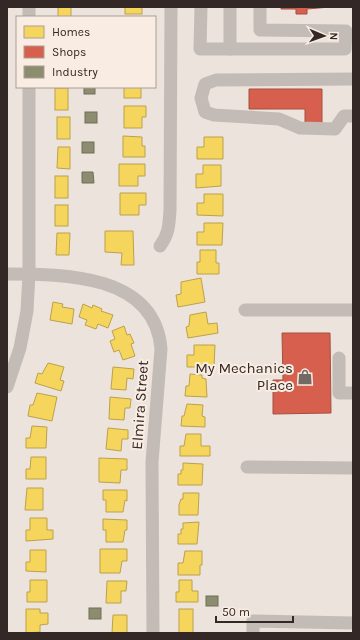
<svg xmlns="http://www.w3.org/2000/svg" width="360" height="640" viewBox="0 0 360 640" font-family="Karla,sans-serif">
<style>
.homes{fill:#f6d55c;stroke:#bca14c}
.shops{fill:#d6604d;stroke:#a54f41}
.industry{fill:#8c8c6e;stroke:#716e58}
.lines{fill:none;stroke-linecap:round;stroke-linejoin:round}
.minor{stroke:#c3bbb6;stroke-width:13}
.labels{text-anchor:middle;stroke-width:4;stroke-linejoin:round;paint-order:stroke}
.poi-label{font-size:15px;fill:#332825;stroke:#f9ece2;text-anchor:end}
.street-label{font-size:15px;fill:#332825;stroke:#f9ece2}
</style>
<rect width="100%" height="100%" fill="#ebe3dc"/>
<g class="homes">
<rect x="58" y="7" width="13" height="10"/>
<rect x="125" y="7" width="17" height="7"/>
<rect x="124" y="87" width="17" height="11"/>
<rect x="55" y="88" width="13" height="22"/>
<path d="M124,106H146V117H142V128H124Z"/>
<rect x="57" y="117" width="13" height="22"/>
<path d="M123,136L142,137V146H145V157H123Z"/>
<path d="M204,137H223V159H197V147H204Z"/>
<path d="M58,147H70V169L57,168Z"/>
<path d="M119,164H145V176H138V186H119Z"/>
<path d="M203,165H221V186L196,188V174H203Z"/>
<rect x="55" y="176" width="13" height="22"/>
<path d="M120,193H146V205H139V215H120Z"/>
<path d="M204,194H223V216L197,215V203H204Z"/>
<rect x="55" y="205" width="13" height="21"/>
<path d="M204,223H223L222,245H197V232H204Z"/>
<path d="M105,231H133L134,265H121L122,253L105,252Z"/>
<path d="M57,233H70L69,255H56Z"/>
<path d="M200,250H216V263H219V274H197V262H200Z"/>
<path d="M201,278L205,302L178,307L176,295L181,294V282Z"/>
<path d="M53,302L63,304L62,307L74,309L72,324L50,320Z"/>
<path d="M83,304L92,308L93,305L102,309L101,311L113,315L108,328L98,324L96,329L85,325L87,320L79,317Z"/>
<path d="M206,312L208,324L217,323L218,333L188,338L186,327L189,326L190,315Z"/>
<path d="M124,326L127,335L130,334L134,343L131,344L135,356L123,360L119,350L114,352L110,341L115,339L112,331Z"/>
<path d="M194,345H215L214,367H187V355H194Z"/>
<path d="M48,363L64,367L60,380L64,381L61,391L35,383L38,373L42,374Z"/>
<path d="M113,367L134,369L133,379L127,378L126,390L111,389Z"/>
<path d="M190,374L202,375V378L206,379L207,397L185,396L186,386H189Z"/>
<path d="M37,393L57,397L52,421L28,416L30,405H33Z"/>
<path d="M110,397L131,399L130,408H125L124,420L109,419Z"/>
<path d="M187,404L203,405L202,416L205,417V427L181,426L182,416H184Z"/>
<path d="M32,426L47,427L46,448H26V438H30Z"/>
<path d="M108,428L128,430V439H122L121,451L106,449Z"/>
<path d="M186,434H201V446H210V456H180V446H184Z"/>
<path d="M31,457H46V479H26V469H30Z"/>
<path d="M99,458L127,459V470H121L120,483L99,482Z"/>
<path d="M183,463L203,464L202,485H178V474H181V470H183Z"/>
<path d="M27,488H43V510H25Z"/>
<path d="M103,490H127V501L125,500L123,512H106V500H103Z"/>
<path d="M183,493H199L198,515H179V505L181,499H183Z"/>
<path d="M30,518H47V530H53V539L26,541V530H30Z"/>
<path d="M103,519L127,520V530H125L123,542H106V530H103Z"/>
<path d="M199,522L197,544H178V534H181V529H183V523Z"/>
<path d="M100,549H127V561H122L120,573H100Z"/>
<path d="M30,550H46V572L26,571V562H30Z"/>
<path d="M185,551H202V565H200V575H178V563H183Z"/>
<path d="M30,580H47V602H27V592H30Z"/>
<path d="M179,580H192V591H198V602H176V592H179Z"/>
<path d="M107,581H127L126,591H121V603H106Z"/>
<path d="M26,609H40V613H48V624L40,625V632L26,633Z"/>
<rect x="179" y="609" width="14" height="24"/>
<path d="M113,615H127V633H112Z"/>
</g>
<g class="shops">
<path d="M281,7H330L307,9V14H296V9H281Z"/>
<path d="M249,89H322V126H305V109H249Z"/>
<path d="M282,333H330L331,413L273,414V380H283Z"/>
</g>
<g class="industry">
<rect x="84" y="87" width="11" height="7"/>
<rect x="85" y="112" width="12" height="11"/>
<rect x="82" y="142" width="12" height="11"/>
<path d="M82,172H93L94,183H82Z"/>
<rect x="206" y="596" width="12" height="10"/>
<rect x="89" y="608" width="12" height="11"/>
</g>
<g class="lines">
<g class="minor">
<path d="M201,7L200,49H345L346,31L260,30V7"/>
<path d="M29,17V7"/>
<path d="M230,49V7"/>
<path d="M353,79L216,80L205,84L201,98L205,112L214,115L279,119L300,128L335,129L344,116H353"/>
<path d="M160,246C169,234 169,225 170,210L171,7"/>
<path d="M7,274C64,274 155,274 161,349L152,462L153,633"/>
<path d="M245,310H353"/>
<path d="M339,358V393H353"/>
<path d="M7,387L20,348L27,311L29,274V87"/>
<path d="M247,467L353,468"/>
<path d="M253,633V621L353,623"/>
</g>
</g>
<defs>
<g id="shop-bare" transform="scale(1.2)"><path d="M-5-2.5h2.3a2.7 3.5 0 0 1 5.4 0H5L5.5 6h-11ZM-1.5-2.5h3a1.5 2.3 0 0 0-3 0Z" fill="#736965" stroke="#f9ece2" stroke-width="2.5" paint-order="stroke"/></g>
</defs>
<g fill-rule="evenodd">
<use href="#shop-bare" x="305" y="377"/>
</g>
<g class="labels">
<g class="poi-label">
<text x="293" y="373">My Mechanics<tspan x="293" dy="17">Place</tspan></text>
</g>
<g class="street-label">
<text transform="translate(140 405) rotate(-86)" y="5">Elmira Street</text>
</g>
</g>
<rect width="360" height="640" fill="none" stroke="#332825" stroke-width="16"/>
<rect x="16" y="16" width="140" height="72" fill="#f9ece2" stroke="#aa9e96"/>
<rect x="24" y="26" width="20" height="12" fill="#f6d55c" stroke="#aa9e96"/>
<text x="52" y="36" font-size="12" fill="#332825">Homes</text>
<rect x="24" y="46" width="20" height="12" fill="#d6604d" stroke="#aa9e96"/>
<text x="52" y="56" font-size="12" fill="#332825">Shops</text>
<rect x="24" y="66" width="20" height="12" fill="#8c8c6e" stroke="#aa9e96"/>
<text x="52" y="76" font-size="12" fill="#332825">Industry</text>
<g transform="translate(324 36) rotate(92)" stroke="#f9ece2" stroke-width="3" paint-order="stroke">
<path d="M0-3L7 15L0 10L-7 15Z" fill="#332825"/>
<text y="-6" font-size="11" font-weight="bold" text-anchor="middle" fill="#332825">N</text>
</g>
<path d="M216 616v6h77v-6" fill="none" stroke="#332825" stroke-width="2"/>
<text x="222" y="616" font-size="12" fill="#332825" stroke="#f9ece2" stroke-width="3" paint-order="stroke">50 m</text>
</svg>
